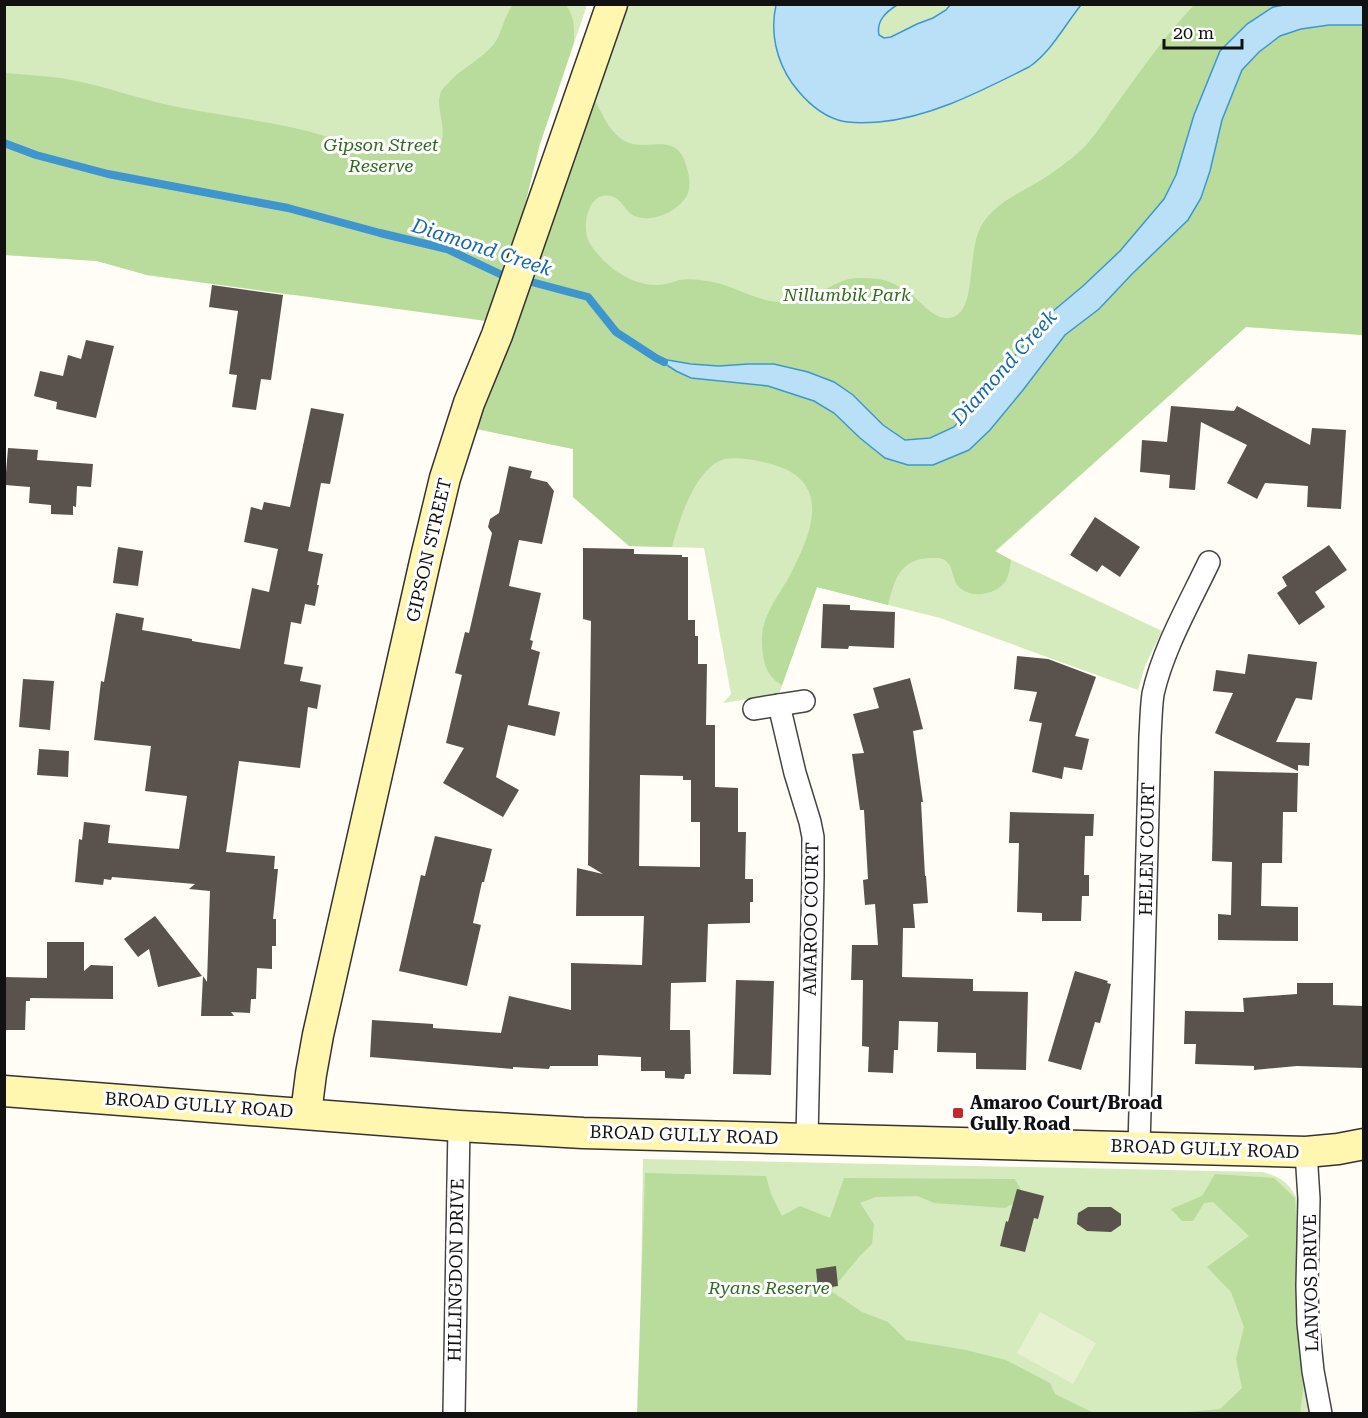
<svg xmlns="http://www.w3.org/2000/svg" width="1368" height="1418" viewBox="0 0 1368 1418" font-family="'Roboto Serif',serif">
<style>
.green{fill:#d5ebbd}
.forest{fill:#b9dc9c}
.pitch{fill:#e6f2cf}
.water{fill:#b9e0f7;stroke:#3f96cf;stroke-width:1.5}
.lines{fill:none;stroke-linecap:round;stroke-linejoin:round}
.stream{stroke:#3f96cf;stroke-width:8}
.building{fill:#5a524d;fill-rule:evenodd}
.street-casing{stroke:#444;stroke-width:24}
.secondary-casing{stroke:#333;stroke-width:33}
.street{stroke:#fff;stroke-width:21}
.secondary{stroke:#fff6b0;stroke-width:30}
.poi-dot{fill:#c4262e;stroke:#fff;stroke-width:2}
.labels{text-anchor:middle;stroke-width:6;stroke-linejoin:round;paint-order:stroke}
.park-label{font-size:18px;font-style:italic;fill:#2f6b1f;stroke:#fff}
.street-label{font-size:18px;fill:#111;stroke:#fff}
.poi-label{font-size:18px;font-weight:bold;fill:#111;stroke:#fff;text-anchor:start}
.water-label{font-size:20px;font-style:italic;fill:#1768a6;stroke:#fff}
</style>
<rect width="100%" height="100%" fill="#fffdf5"/>
<g class="green">
<path d="M4,5H587L539,147L521,221L292,295L147,275L97,261L5,255Z"/>
<path d="M629,5H1363V335L1246,327L995,552L1162,631L1145,666L1138,690L940,618L817,587L779,694L723,703L731,694L704,548L629,546L573,497V449L472,428Z"/>
<path d="M643,1159L1262,1172C1282,1177 1290,1184 1299,1203L1312,1413L639,1414Z"/>
</g>
<g class="forest">
<path d="M513,5H566C575,18 574,26 574,42L539,147L521,221L486,321L147,275L97,261L5,255L4,73C30,75 56,76 81,82C114,89 146,101 178,107C219,115 259,120 299,129C329,136 357,148 388,152C400,154 426,155 437,147C452,134 432,106 442,90C444,87 449,83 451,80C464,67 481,59 493,45C503,33 503,16 513,5Z"/>
<path d="M1194,5H1284L1273,7L1194,115L1176,175L1164,199L1120,251L1083,286L1052,312L954,427L930,438L905,440L883,425L853,395L748,364L719,366L691,364L657,359L721,382L768,386L814,401L834,413L860,438L885,458L990,430L1023,390L1065,335L1099,309L1132,274L1188,220L1202,198L1210,171L1222,120L1242,70L1259,52L1280,36L1301,29L1329,25H1363V335L1246,327L995,551L1011,560C1010,567 1009,576 1005,582C995,595 972,599 959,587C952,580 954,569 947,562C943,557 936,558 930,558C899,560 895,579 888,605L817,587L782,685C772,680 766,671 764,660C762,650 761,639 763,628C768,606 785,587 794,567C811,533 829,488 783,468C769,462 739,456 725,459C695,467 679,521 672,547L629,546L573,497V449L472,428L595,100C602,114 610,133 625,141C647,153 676,130 686,165C689,174 691,184 688,193C681,211 648,226 631,214C624,209 621,198 611,196C588,191 581,226 589,242C602,264 630,286 658,285C665,285 672,282 679,280C691,278 702,280 713,282C741,288 763,306 794,302C817,299 834,279 857,278C868,278 880,278 890,282C897,285 904,289 910,293C922,303 940,327 957,315C977,302 966,243 985,220C1001,199 1027,190 1049,175C1062,166 1077,155 1088,143C1099,130 1108,115 1118,102C1142,69 1166,34 1194,5Z"/>
<path d="M645,1173L766,1176L771,1194L782,1216L800,1206L830,1218L844,1178L1015,1179L1025,1197L1005,1208L934,1203L918,1196L876,1197L860,1203L874,1224L872,1244L859,1257L831,1291L862,1312L888,1322L906,1340L966,1350L1006,1360L1050,1383L1055,1394L1094,1413L637,1414Z"/>
<path d="M1215,1174L1274,1178L1295,1198L1304,1382L1300,1413L1166,1414L1220,1409L1242,1388L1236,1359L1244,1327L1231,1292L1207,1267L1249,1236L1213,1202L1204,1203L1193,1221H1182L1171,1209L1202,1196Z"/>
</g>
<path class="pitch" d="M1040,1312L1096,1343L1073,1384L1017,1353Z"/>
<g class="water">
<path d="M776,5H897C886,12 876,21 879,35L884,38L891,37L917,24L933,18L946,10L950,5H1081C1064,26 1051,52 1029,67C981,91 932,117 879,122C866,123 850,124 838,120C819,114 803,98 792,83C776,60 770,32 776,5Z"/>
<path d="M1284,5H1363V25H1329L1301,29L1280,36L1259,52L1242,70L1222,120L1210,171L1201,198L1188,220L1132,274L1099,309L1065,335L1023,390L990,430L969,450L933,465H908L885,458L860,438L834,413L814,401L768,386L691,378L676,371L656,358L691,364L719,366L748,364H774L808,372L834,382L853,395L883,425L905,440L930,438L954,427L1052,312L1083,286L1120,251L1164,199L1176,175L1194,115L1220,51L1247,24L1273,7Z"/>
</g>
<g class="lines">
<g class="stream">
<path d="M4,143L36,155L108,174L288,208L380,233L447,249L502,275L512,277"/>
<path d="M524,280L588,297L616,332L656,358L664,362"/>
</g>
</g>
<g class="building">
<path d="M212,285L283,295L271,380L261,379L256,410L232,407L237,375L229,374L238,311L209,307Z"/>
<path d="M86,340L114,346L96,418L56,409L57,402L34,396L40,371L63,376L68,355L81,359Z"/>
<path d="M1171,406L1234,411L1237,406L1310,445L1312,428L1346,430L1341,509L1307,507L1308,486L1265,483L1257,499L1227,483L1247,445L1201,422L1195,490L1169,488L1170,475L1140,472L1142,440L1167,442Z"/>
<path d="M311,408L344,414L330,484L321,483L308,551L323,554L317,585H319L315,606L305,604L301,624L291,622L284,664L303,667L300,681L321,685L317,709L308,707L300,768L239,761L226,852L275,856L274,869H278L273,919H276V946H272V969L257,968L256,999H251L250,1013L231,1012L234,1016H201L203,976L207,982L210,891L189,889L195,884L112,877L111,880L104,879L103,885L75,882L79,839L82,840L84,822L110,825L108,843L179,849L187,796L145,791L151,746L94,740L101,681L104,682L116,613L144,618L142,630L192,639V641L240,649L252,588L269,592L278,549L244,542L251,507L262,510L264,502L290,507Z"/>
<path d="M8,448L38,450L37,460L93,464L91,487L77,486L76,507L73,506V515L51,514V505L29,503L30,487L5,485Z"/>
<path d="M509,466L532,471L530,478L547,482L554,491L542,544L519,540L509,586L541,593L530,640L533,641L531,649L540,652L528,705L560,712L555,736L508,725L496,777L519,790L503,817L443,783L464,748L446,743L462,675L455,673L465,632L469,633L492,533L488,527L490,519L499,513Z"/>
<path d="M1095,517L1140,547L1120,577L1102,565L1097,572L1070,555Z"/>
<path d="M1329,545L1347,570L1315,592L1325,607L1299,625L1277,593L1287,586L1282,577Z"/>
<path d="M118,547L143,551L138,586L113,583Z"/>
<path d="M583,548L634,549V554L682,555V557H688V620H695V636H698V664H707L706,725H715V787L738,788V832H746L745,879H753V902H750V923L708,924L706,982L671,983L670,1030H690L691,1074H685L684,1079L665,1078V1071H641V1057L598,1055V1066H550L549,1069L513,1067V1069L370,1057L372,1020L433,1024V1028L501,1033L509,996L571,1010V963L642,965L644,916H576L577,868L603,874L588,865L591,621L583,619ZM640,775L683,776V780H691V822H700V867L639,866Z"/>
<path d="M823,604L850,605V610L895,612L894,648L849,646L848,649L821,648Z"/>
<path d="M1248,654L1317,662L1312,700L1296,698L1276,742L1310,743L1309,766L1298,765V771L1215,733L1233,693L1213,691L1216,670L1245,674Z"/>
<path d="M1017,656L1048,659L1096,677L1075,736L1089,739L1082,770L1064,767L1062,779L1032,772L1042,723L1029,721L1037,692L1014,689Z"/>
<path d="M910,678L923,729L913,731L923,802H921L925,876H926L928,903L913,904L915,928H903L902,977L973,979V991L1028,992L1026,1070L976,1069V1053L937,1052L938,1022L899,1021L898,1050H894L893,1073L868,1072L869,1047L862,1046L863,980H851L852,945H878L875,904L865,905L863,880L868,879L864,810H860L852,754L864,753L853,714L879,708L873,688Z"/>
<path d="M23,679L54,681L50,730L19,727Z"/>
<path d="M39,749L69,751L68,777L37,775Z"/>
<path d="M1214,771L1298,773L1297,812H1283L1282,863H1262L1261,906L1298,907V941L1218,940V914L1231,915L1232,862L1212,861Z"/>
<path d="M1010,812L1094,814L1093,836H1085L1084,875H1089V896H1082L1081,921H1042V913L1017,912L1019,843H1009Z"/>
<path d="M435,836L492,849L484,882H482L473,923L481,925L467,986L399,971L421,875L425,876Z"/>
<path d="M155,916L202,976L158,987L149,949L138,957L124,939Z"/>
<path d="M47,942H84V971L91,965L113,966V999L30,998V1001H26L25,1030H4V977L47,978Z"/>
<path d="M1075,971L1108,981L1107,983L1111,984L1100,1023L1095,1022L1081,1070L1048,1061Z"/>
<path d="M736,980L774,981L771,1075L733,1074Z"/>
<path d="M1297,983H1333V1005L1364,1006V1068L1297,1066L1254,1070V1066L1195,1064L1196,1044H1184L1185,1011L1244,1012L1243,998L1297,994Z"/>
<path d="M1017,1189L1044,1196L1038,1219L1034,1218L1025,1252L1000,1246L1006,1221L1008,1222Z"/>
<path d="M1088,1207H1111L1121,1214V1225L1111,1232L1087,1231L1077,1224L1078,1213Z"/>
<path d="M836,1266L838,1286L818,1289L816,1269Z"/>
</g>
<g class="lines">
<g class="street-casing">
<g id="street">
<path d="M779,705L795,773L810,822L813,837V877L807,1138"/>
<path d="M754,709L804,701"/>
<path d="M1139,1147L1150,736C1151,722 1151,708 1153,694C1163,649 1189,604 1209,562"/>
<path d="M1306,1152L1309,1199L1307,1286L1308,1323L1313,1371L1321,1414"/>
<path d="M454,1414L459,1126"/>
</g>
</g>
<g class="secondary-casing">
<g id="secondary">
<path d="M4,1091L459,1126L583,1133L1306,1152L1338,1149L1364,1144"/>
<path d="M306,1113L311,1074L318,1035L426,557L445,478L469,403L497,335L612,4"/>
</g>
</g>
<use href="#street" class="street"/>
<use href="#secondary" class="secondary"/>
</g>
<rect class="poi-dot" x="952" y="1107" width="12" height="12" rx="3"/>
<g class="labels">
<g class="park-label">
<text x="381" y="151">Gipson Street<tspan x="381" dy="21">Reserve</tspan></text>
<text x="847" y="301">Nillumbik Park</text>
<text x="769" y="1294">Ryans Reserve</text>
</g>
<g class="street-label">
<text transform="translate(429 550) rotate(-77)" y="6">GIPSON STREET</text>
<text transform="translate(1147 849) rotate(-89)" y="6">HELEN COURT</text>
<text transform="translate(811 919) rotate(-89)" y="6">AMAROO COURT</text>
<text transform="translate(199 1105) rotate(4)" y="6">BROAD GULLY ROAD</text>
<text transform="translate(684 1135) rotate(2)" y="6">BROAD GULLY ROAD</text>
<text transform="translate(1205 1149) rotate(2)" y="6">BROAD GULLY ROAD</text>
<text transform="translate(456 1270) rotate(-89)" y="6">HILLINGDON DRIVE</text>
<text transform="translate(1311 1283) rotate(-91)" y="6">LANVOS DRIVE</text>
</g>
<g class="poi-label">
<text x="970" y="1109">Amaroo Court/Broad<tspan x="970" dy="21">Gully Road</tspan></text>
</g>
<g class="water-label">
<text transform="translate(482 247) rotate(18)" y="7">Diamond Creek</text>
<text transform="translate(1004 367) rotate(-48)" y="7">Diamond Creek</text>
</g>
</g>
<rect width="1368" height="1418" fill="none" stroke="#111111" stroke-width="12"/>
<path d="M1164 39v9h78v-9" fill="none" stroke="#111111" stroke-width="3"/>
<text x="1173" y="39" font-size="18" fill="#111111" stroke="#ffffff" stroke-width="4.5" paint-order="stroke">20 m</text>
</svg>
